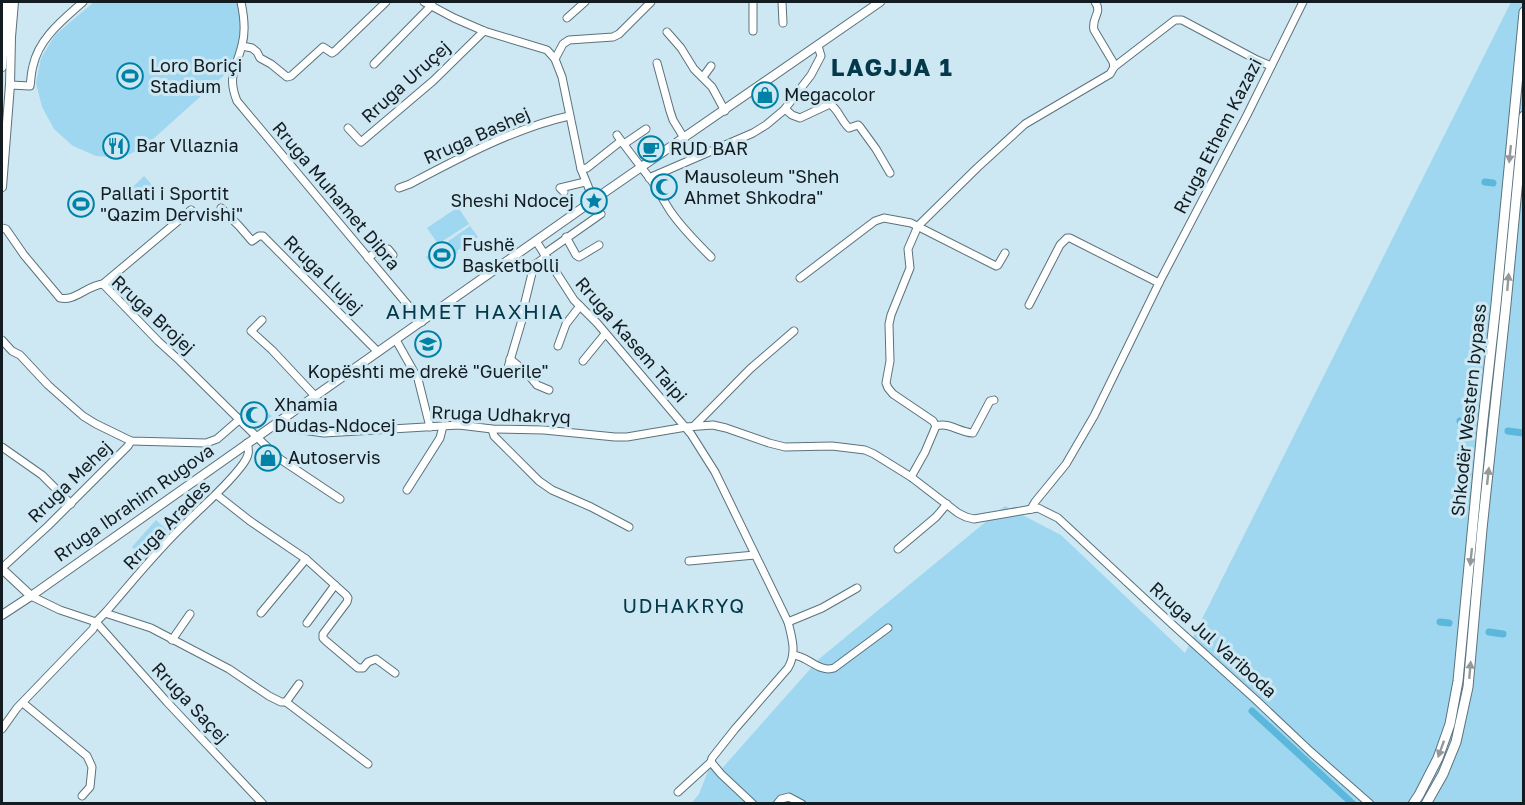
<svg xmlns="http://www.w3.org/2000/svg" width="1525" height="805" viewBox="0 0 1525 805" font-family="'Golos Text',sans-serif">
<style>
.green{fill:#9ed7ef}
.lines{fill:none;stroke-linecap:round;stroke-linejoin:round}
.canal{stroke:#5bb7db;stroke-width:7}
.minor-casing{stroke:#5b727c;stroke-width:9}
.major-casing{stroke:#5b727c;stroke-width:10}
.highway-casing{stroke:#5b727c;stroke-width:11}
.minor{stroke:#fff;stroke-width:7}
.major{stroke:#fff;stroke-width:8}
.highway{stroke:#fff;stroke-width:9}
.oneway{fill:#95999b}
.labels{text-anchor:middle;stroke-width:6;stroke-linejoin:round;paint-order:stroke}
.poi-label{font-size:18px;fill:#131c21;stroke:#cee8f3;text-anchor:start}
.street-label{font-size:18px;fill:#131c21;stroke:#cee8f3}
.neighbourhood-label{font-size:20px;letter-spacing:1.5px;fill:#03394b;stroke:#cee8f3}
.quarter-label{font-size:21px;letter-spacing:1.5px;fill:#03394b;stroke:#cee8f3}
.district-label{font-size:24px;font-weight:bold;letter-spacing:1.5px;fill:#03394b;stroke:#cee8f3}
</style>
<rect width="100%" height="100%" fill="#cee8f3"/>
<g class="green">
<path d="M94,2H238L243,25L239,49L230,70L143,148L121,158L96,156L73,146L54,129L42,107L36,83L41,58L55,35Z"/>
<path d="M1511,2H1523V803L691,804L699,794L710,766L718,773L819,659L1005,506L1061,535L1185,653Z"/>
<path d="M144,176L154,187L139,201L129,191Z"/>
<path d="M458,207L469,224L438,244L427,228Z"/>
<path d="M470,226L478,237L457,251L458,253L435,270L426,257Z"/>
<path d="M257,404L272,416L258,426H251L238,413L243,411L244,406Z"/>
<path d="M156,520L170,533L146,560L132,547Z"/>
</g>
<g class="lines">
<g class="canal">
<path d="M1485,182L1493,183"/>
<path d="M1460,421L1468,422"/>
<path d="M1508,431L1523,433"/>
<path d="M1440,622L1449,623"/>
<path d="M1489,632L1503,634"/>
<path d="M1252,711L1353,804"/>
</g>
<g class="minor-casing">
<g id="minor">
<path d="M241,2C244,16 246,31 242,45C236,69 227,76 237,101L422,322"/>
<path d="M424,2L454,18L484,31L547,50L555,59L562,77L581,169L594,201"/>
<path d="M782,2L783,23"/>
<path d="M1095,2C1103,13 1091,17 1094,30L1113,62L1114,67"/>
<path d="M567,18L585,2"/>
<path d="M753,31V2"/>
<path d="M667,32L681,48L694,69L712,87L725,111"/>
<path d="M242,46L252,48L257,52L260,58L271,64L287,77L291,76L323,47L332,53L335,51L386,2"/>
<path d="M555,59L563,44L569,40L613,37L619,34L651,2"/>
<path d="M657,63L670,111L673,120L684,138"/>
<path d="M374,64L432,5"/>
<path d="M703,77L711,66"/>
<path d="M10,85L30,86C31,80 31,73 33,66C39,38 63,20 83,2"/>
<path d="M785,109L792,115L800,118L830,104C839,110 841,121 849,128L858,125L860,127L876,149L890,173"/>
<path d="M348,128L361,142L433,81L484,31"/>
<path d="M617,135C627,149 638,163 648,176C657,187 663,200 671,212C682,228 697,243 711,257"/>
<path d="M624,144L646,129"/>
<path d="M581,169L587,168L621,141"/>
<path d="M649,178L753,133L766,125L784,110L811,75L821,56L818,46"/>
<path d="M399,188L410,184C459,158 515,128 569,116"/>
<path d="M564,192L560,188L585,182"/>
<path d="M221,208L239,226L252,241L259,236H263L378,352"/>
<path d="M2,228L6,229L24,255L60,298C74,302 88,285 103,284"/>
<path d="M566,237L576,255L579,257L599,245"/>
<path d="M536,241L574,300L597,323L691,434L715,472L788,622C792,638 797,653 788,668L735,729L712,758L711,762L678,792"/>
<path d="M544,254L601,214"/>
<path d="M368,258L382,247L388,249L393,255"/>
<path d="M800,278L867,227L875,221L884,218L911,223L996,266L998,265L1005,253"/>
<path d="M103,284L158,341L180,361L263,443L280,459L340,499"/>
<path d="M103,284L191,210"/>
<path d="M1029,305L1060,245L1067,238H1070L1159,283"/>
<path d="M262,320L251,331L272,350L315,396"/>
<path d="M2,340L12,351L20,355L48,385L83,416L96,424L131,441L206,443L217,439L240,419"/>
<path d="M396,340L418,379L430,427"/>
<path d="M558,346L566,324L580,306"/>
<path d="M510,359L527,373L537,385L549,390"/>
<path d="M583,361L605,334"/>
<path d="M506,374L522,320L524,306L534,265L546,257"/>
<path d="M282,419L295,429L324,433L459,425L492,429L544,430L615,437H627L686,427L713,425L726,428L769,443L785,447L832,446L865,450L874,454L911,477L958,513L966,517L974,519L1038,508L1058,518L1173,625L1256,700L1311,752L1370,804"/>
<path d="M694,426L750,369L794,331"/>
<path d="M936,426C950,422 958,432 973,433L990,401L994,400"/>
<path d="M492,429L494,436L539,481L552,490L591,507L629,527"/>
<path d="M2,447L42,475L71,504"/>
<path d="M911,477L925,452L936,426L933,421L893,394L888,388L886,383L890,361L889,324L891,315L910,268L908,249L918,226L977,168L1025,124L1110,74L1114,67L1175,20H1182L1257,60L1271,66"/>
<path d="M407,490L440,438L443,426"/>
<path d="M217,495L250,521L306,559L346,595L348,598L347,602L323,634V638L326,641L358,668H363L368,662L376,659L395,673"/>
<path d="M1031,509L1035,502L1066,464L1094,416L1160,281L1247,115L1303,2"/>
<path d="M898,549L936,517L947,504"/>
<path d="M689,561L755,555"/>
<path d="M2,568L48,526L128,446L131,441"/>
<path d="M31,596L60,610L96,622L167,702L263,804"/>
<path d="M105,613L151,628L229,669L269,696L281,702H286L299,684"/>
<path d="M261,613L306,559"/>
<path d="M788,622L822,608L857,588"/>
<path d="M307,623L335,585"/>
<path d="M172,640L190,614"/>
<path d="M793,655C808,656 819,673 834,668L888,628"/>
<path d="M286,702L368,764"/>
<path d="M23,703L87,756L92,767L90,787L82,796"/>
<path d="M2,729L17,708L93,629L96,622L105,613C132,582 158,549 188,521C207,502 227,486 243,464C248,457 250,452 247,443"/>
<path d="M711,762L721,774L753,804"/>
<path d="M777,804L781,799L789,797L802,804"/>
</g>
</g>
<g class="major-casing">
<g id="major">
<path d="M2,67L7,2"/>
<path d="M2,187L10,85L11,37L14,2"/>
<path d="M2,569L31,596"/>
<path d="M2,615L31,596L608,190L880,2"/>
</g>
</g>
<g class="highway-casing">
<g id="highway">
<path d="M1413,804L1419,795L1438,758L1450,724L1458,681L1482,429L1496,304L1524,12"/>
<path d="M1426,804L1443,774L1456,742L1468,687L1482,529L1506,304L1524,116"/>
</g>
</g>
<use href="#minor" class="minor"/>
<use href="#major" class="major"/>
<use href="#highway" class="highway"/>
</g>
<defs><path id="oneway-solid" d="M-6-.8H1V-3.2L6.5 0L1 3.2V.8H-6Z" transform="scale(1.5)"/></defs>
<g class="oneway">
<use href="#oneway-solid" transform="translate(1510 154) rotate(96)"/>
<use href="#oneway-solid" transform="translate(1508 282) rotate(-85)"/>
<use href="#oneway-solid" transform="translate(1488 476) rotate(-84)"/>
<use href="#oneway-solid" transform="translate(1471 557) rotate(96)"/>
<use href="#oneway-solid" transform="translate(1470 670) rotate(-85)"/>
<use href="#oneway-solid" transform="translate(1441 749) rotate(110)"/>
</g>
<defs>
<g id="stadium-ring" transform="scale(1.35)"><circle r="9.5" fill="#cee8f3" stroke="#0082a6" stroke-width="1.5"/><path d="M0-5a6.5 5 0 1 0 0 10a6.5 5 0 1 0 0-10ZM-3.5-1.8h7v3.6h-7Z" fill="#0082a6"/></g>
<g id="shop-ring" transform="scale(1.35)"><circle r="9.5" fill="#cee8f3" stroke="#0082a6" stroke-width="1.5"/><path d="M-5-2.5h2.3a2.7 3.5 0 0 1 5.4 0H5L5.5 6h-11ZM-1.5-2.5h3a1.5 2.3 0 0 0-3 0Z" fill="#0082a6"/></g>
<g id="restaurant-ring" transform="scale(1.35)"><circle r="9.5" fill="#cee8f3" stroke="#0082a6" stroke-width="1.5"/><path d="M-5-6h1v4h1v-4h1v4h1v-4h1v5L-1.5 .5V6h-2V.5L-5-1ZM5-6V6H3V1.5H1.5Q1.5-4 5-6Z" fill="#0082a6"/></g>
<g id="cafe-ring" transform="scale(1.35)"><circle r="9.5" fill="#cee8f3" stroke="#0082a6" stroke-width="1.5"/><path d="M-5.5-4.5H6V0H3Q3 3.5 0 3.5H-2.5Q-5.5 3.5-5.5 0ZM3-3.2v2h1.7v-2ZM-6 4.5H4V6H-6Z" fill="#0082a6"/></g>
<g id="mosque-ring" transform="scale(1.35)"><circle r="9.5" fill="#cee8f3" stroke="#0082a6" stroke-width="1.5"/><path d="M3.5-4.9A6 6 0 1 0 3.5 4.9A5 5 0 1 1 3.5-4.9Z" fill="#0082a6"/></g>
<g id="sight-ring" transform="scale(1.35)"><circle r="9.5" fill="#cee8f3" stroke="#0082a6" stroke-width="1.5"/><path d="M0-6L1.8-2.2L6-1.7L2.9 1.2L3.7 5.4L0 3.3L-3.7 5.4L-2.9 1.2L-6-1.7L-1.8-2.2Z" fill="#0082a6"/></g>
<g id="school-ring" transform="scale(1.35)"><circle r="9.5" fill="#cee8f3" stroke="#0082a6" stroke-width="1.5"/><path d="M0-5L7-2L0 1L-7-2ZM-4 1L0 2.5L4 1V4Q0 6-4 4Z" fill="#0082a6"/></g>
</defs>
<g fill-rule="evenodd">
<use href="#stadium-ring" x="130" y="76"/>
<use href="#shop-ring" x="765" y="95"/>
<use href="#restaurant-ring" x="116" y="146"/>
<use href="#cafe-ring" x="651" y="149"/>
<use href="#mosque-ring" x="664" y="187"/>
<use href="#sight-ring" x="594" y="201"/>
<use href="#stadium-ring" x="81" y="204"/>
<use href="#stadium-ring" x="442" y="255"/>
<use href="#school-ring" x="428" y="344"/>
<use href="#mosque-ring" x="254" y="415"/>
<use href="#shop-ring" x="268" y="458"/>
</g>
<g class="labels">
<g class="poi-label">
<text x="150" y="72">Loro Boriçi<tspan x="150" dy="21">Stadium</tspan></text>
<text x="784" y="101">Megacolor</text>
<text x="136" y="152">Bar Vllaznia</text>
<text x="670" y="155">RUD BAR</text>
<text x="684" y="183">Mausoleum "Sheh<tspan x="684" dy="21">Ahmet Shkodra"</tspan></text>
<text x="100" y="200">Pallati i Sportit<tspan x="100" dy="21">"Qazim Dervishi"</tspan></text>
<text x="574" y="207" text-anchor="end">Sheshi Ndocej</text>
<text x="462" y="251">Fushë<tspan x="462" dy="21">Basketbolli</tspan></text>
<text x="428" y="378" text-anchor="middle">Kopështi me drekë "Guerile"</text>
<text x="274" y="411">Xhamia<tspan x="274" dy="21">Dudas-Ndocej</tspan></text>
<text x="288" y="464">Autoservis</text>
</g>
<g class="street-label">
<text transform="translate(406 82) rotate(-42)" y="6">Rruga Uruçej</text>
<text transform="translate(477 136) rotate(-24)" y="6">Rruga Bashej</text>
<text transform="translate(1218 136) rotate(-63)" y="6">Rruga Ethem Kazazi</text>
<text transform="translate(336 196) rotate(50)" y="6">Rruga Muhamet Dibra</text>
<text transform="translate(323 275) rotate(45)" y="6">Rruga Llujej</text>
<text transform="translate(153 315) rotate(43)" y="6">Rruga Brojej</text>
<text transform="translate(631 340) rotate(49)" y="6">Rruga Kasem Taipi</text>
<text transform="translate(1469 410) rotate(-84)" y="6">Shkodër Western bypass</text>
<text transform="translate(501 415) rotate(2)" y="6">Rruga Udhakryq</text>
<text transform="translate(70 482) rotate(-44)" y="6">Rruga Mehej</text>
<text transform="translate(134 503) rotate(-35)" y="6">Rruga Ibrahim Rugova</text>
<text transform="translate(167 525) rotate(-46)" y="6">Rruga Arades</text>
<text transform="translate(1213 640) rotate(42)" y="6">Rruga Jul Variboda</text>
<text transform="translate(190 703) rotate(47)" y="6">Rruga Saçej</text>
</g>
<g class="neighbourhood-label">
<text x="684" y="613">UDHAKRYQ</text>
</g>
<g class="quarter-label">
<text x="475" y="319">AHMET HAXHIA</text>
</g>
<g class="district-label">
<text x="892" y="76">LAGJJA 1</text>
</g>
</g>
<rect width="1525" height="805" fill="none" stroke="#131c21" stroke-width="6"/>
</svg>
